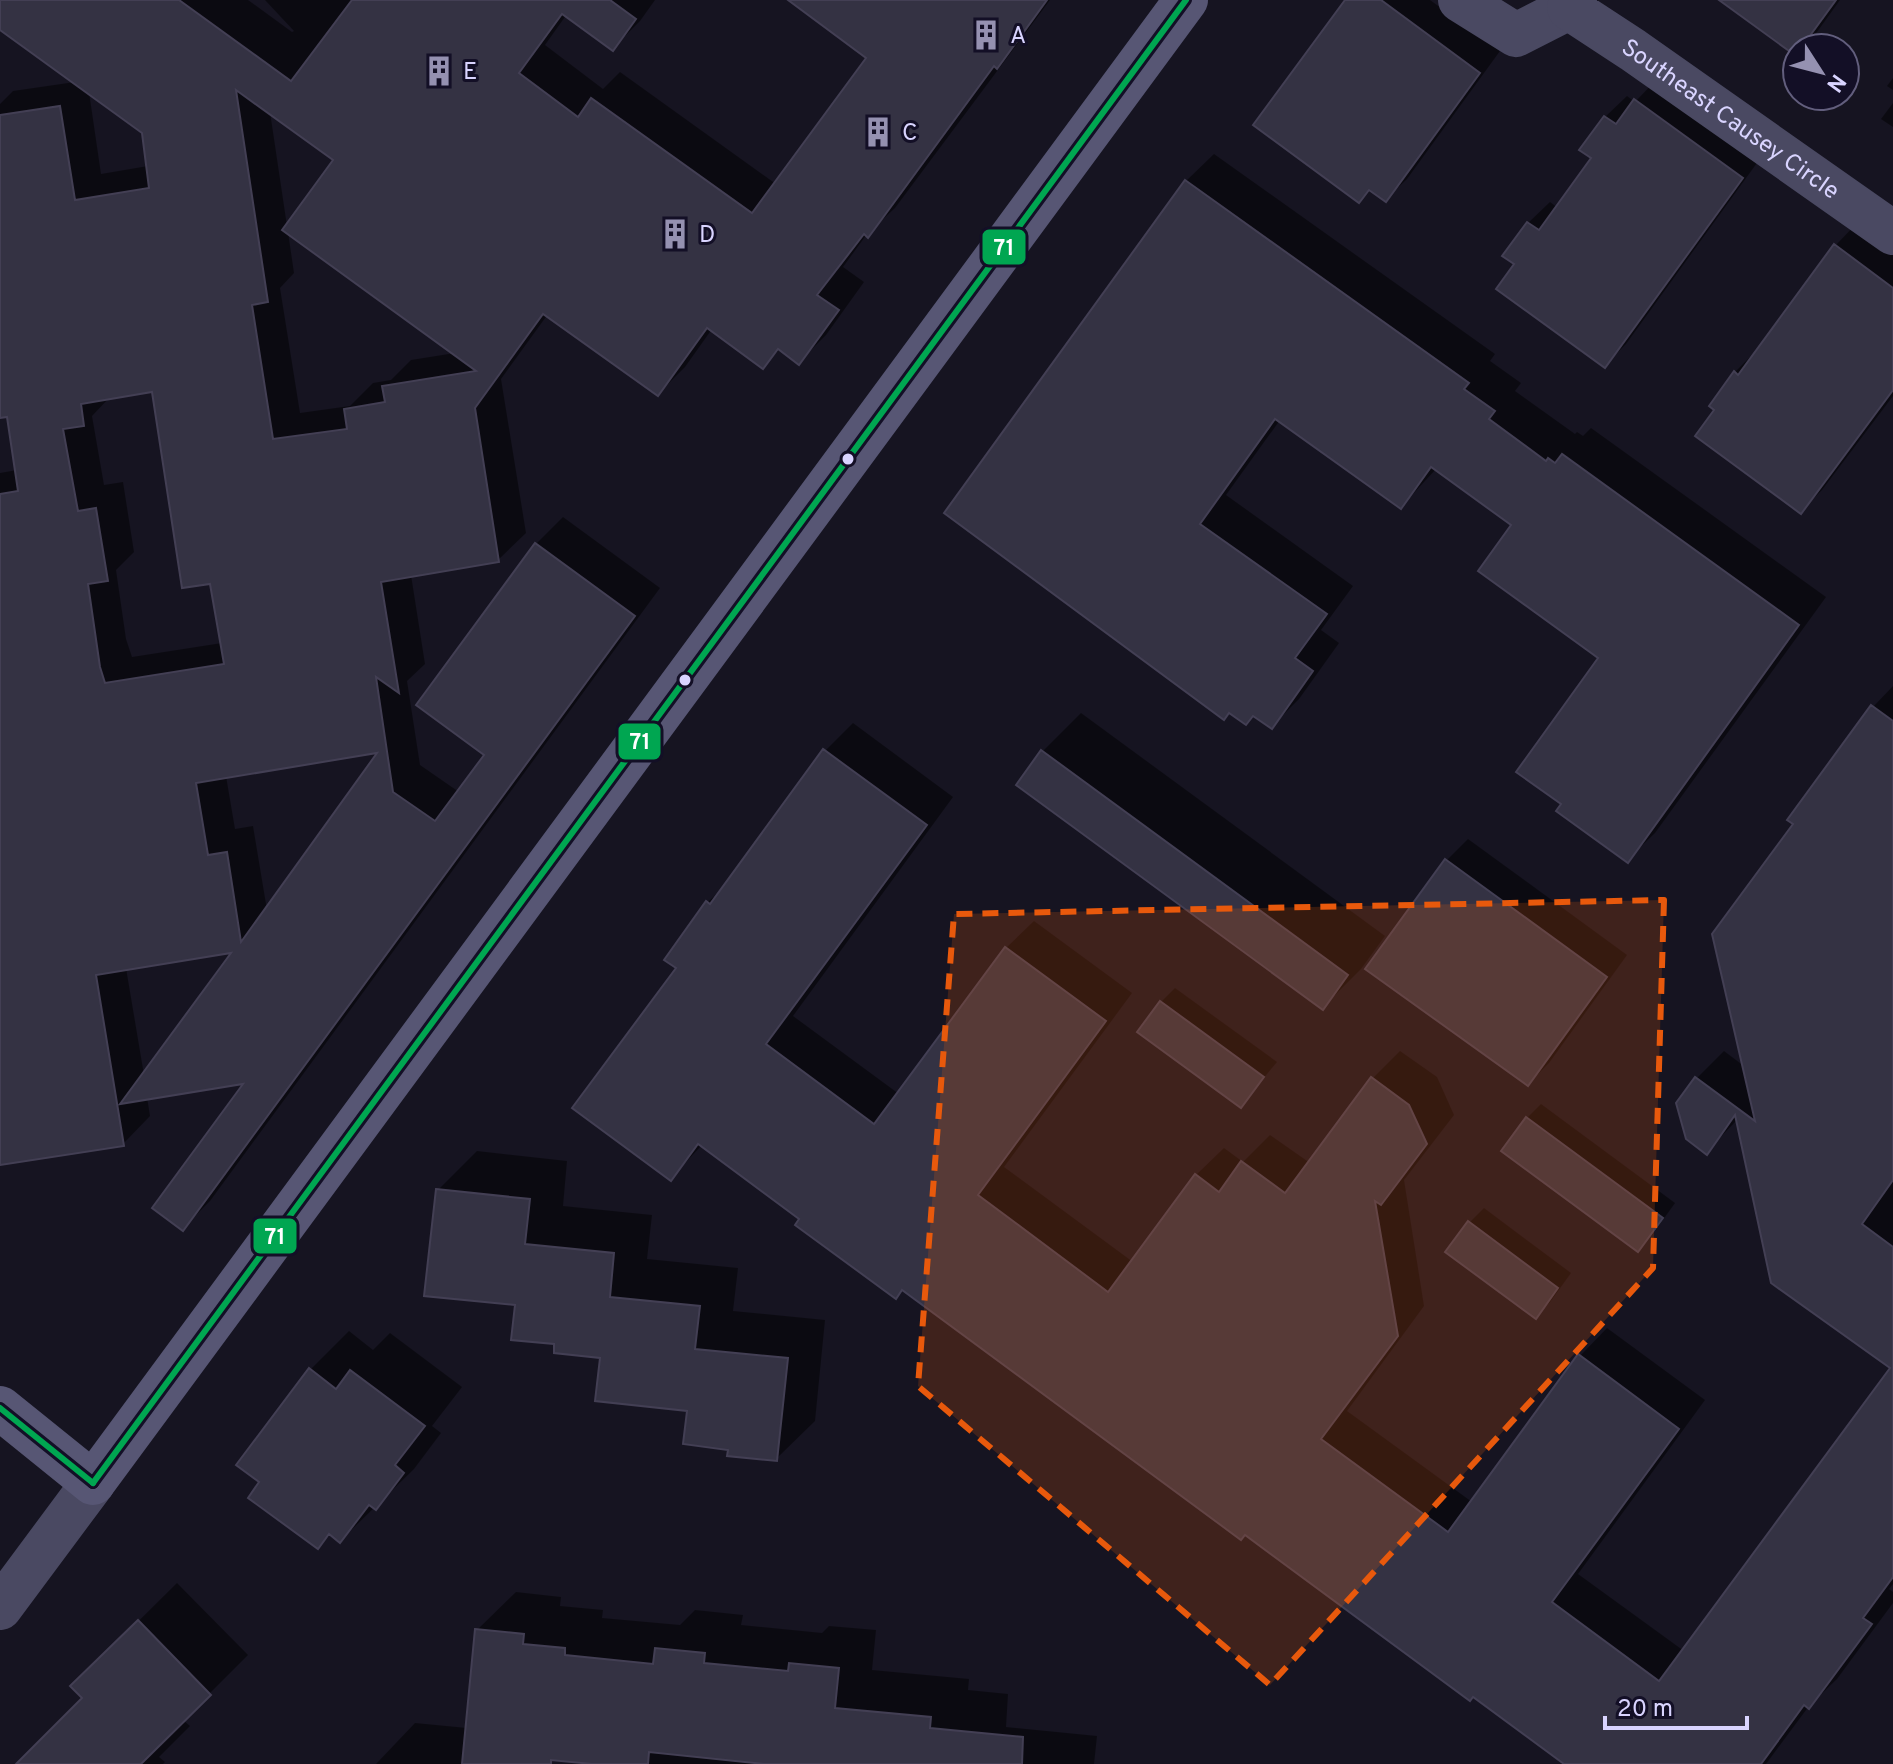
<svg xmlns="http://www.w3.org/2000/svg" width="1893" height="1764" viewBox="0 0 1893 1764" font-family="Overpass,sans-serif">
<style>
.shadow{fill:#0007;fill-rule:evenodd}
.building{fill:#343243;stroke:#433f54;stroke-width:2;fill-rule:evenodd}
.lines{fill:none;stroke-linecap:round;stroke-linejoin:round}
.street{stroke:#4a4962;stroke-width:44}
.secondary{stroke:#575674;stroke-width:44}
.bus-1-casing{stroke:#130f26;stroke-width:12}
.bus-1{stroke:#00a651;stroke-width:6}
.marked{fill:#e8590c;fill-opacity:0.2;stroke:#e8590c;stroke-width:6;stroke-dasharray:16 10;stroke-linejoin:round}
.bus-dot{fill:#d9d4ff;stroke:#130f26;stroke-width:3}
.labels{text-anchor:middle;stroke-width:6;stroke-linejoin:round;paint-order:stroke}
.poi-label{font-size:24px;fill:#d9d4ff;stroke:#130f26;text-anchor:start}
.street-label{font-size:24px;fill:#d9d4ff;stroke:#130f26}
.line-badge{stroke:#130f26;stroke-width:3}
.badge-label{font-size:22px;text-anchor:middle;font-weight:bold;fill:#fff}
</style>
<rect width="100%" height="100%" fill="#161421"/>
<g class="shadow">
<path d="M0,0H248L292,32L294,31L265,0H655L640,21L613,48L567,14L545,45L603,89L620,72L776,184L869,58L805,0H1050L895,208L867,234L843,267L864,282L826,335L799,362L781,348L763,366L712,329L685,367L658,394L548,314L501,379L526,533L498,560L411,575L425,664L407,681L420,765L459,792L487,754L536,544L563,517L660,588L210,1201L183,1228L247,1081L147,1097L150,1116L123,1144L0,1163V473L17,470L9,415L0,416V104L13,91L75,82L0,28ZM89,92L144,131L148,166L101,174ZM270,112L336,159L287,226ZM288,232L455,353L411,360L391,380L373,383L350,406L300,413L280,288L294,273ZM153,390L212,582L222,643L132,657L126,639L116,570L134,552L123,482L104,485L92,416L110,397ZM382,750L267,910L253,826L235,829L226,776ZM236,950L144,1075L126,968Z"/>
<path d="M1348,0H1430L1500,51L1407,179L1385,200L1370,189L1359,201Z"/>
<path d="M1722,0H1840L1817,32L1801,48H1797L1796,53Z"/>
<path d="M1893,78V90L1887,86Z"/>
<path d="M1657,79L1762,156L1626,344L1605,365L1517,264L1528,223L1550,202L1558,208L1594,158L1605,117L1627,96L1635,102Z"/>
<path d="M1893,103V127L1881,119Z"/>
<path d="M1214,154L1495,354L1490,361L1521,383L1515,391L1575,434L1577,432L1583,436L1591,428L1826,597L1655,833L1627,860L1564,803L1601,657L1514,525L1436,469L1401,507L1280,420L1226,495L1353,586L1321,630L1339,643L1299,699L1272,726L946,513L1186,181Z"/>
<path d="M1856,224L1893,251V396L1822,490L1801,511L1717,409L1735,372L1756,351L1835,246Z"/>
<path d="M1893,686V1584L1889,1589L1893,1592V1603L1837,1679L1809,1706L1766,1764H1568L702,1145L670,1179L679,968L708,902L730,881L825,751L853,723L953,797L793,1016L899,1094L1006,948L1034,921L1132,993L1004,1167L1133,1262L1196,1175L1224,1148L1243,1162L1270,1135L1310,1163L1373,1078L1400,1051L1437,1077L1454,1115L1404,1180L1424,1306L1347,1411L1472,1502L1580,1356L1607,1328L1705,1400L1578,1574L1684,1651L1892,1368L1738,1119L1706,1152L1696,1079L1724,1051L1744,1066L1796,823L1873,707Z"/>
<path d="M1081,713L1385,936L1361,969L1322,1008L1042,752Z"/>
<path d="M1468,839L1627,955L1549,1063L1528,1084L1446,861Z"/>
<path d="M1175,988L1277,1062L1241,1105L1140,1031L1161,1002Z"/>
<path d="M1541,1104L1675,1203L1652,1235L1638,1249L1527,1118Z"/>
<path d="M477,1151L567,1161L563,1206L652,1215L647,1259L738,1268L733,1311L825,1320L815,1421L776,1459L602,1356L556,1343L517,1304L438,1190Z"/>
<path d="M1484,1208L1571,1273L1550,1302L1536,1316L1470,1222Z"/>
<path d="M349,1331L373,1350L390,1333L462,1387L432,1426L441,1433L414,1469L340,1541L331,1534L318,1547L262,1482L310,1370Z"/>
<path d="M177,1583L248,1655L183,1720L190,1726L159,1757L165,1762L163,1764H22L85,1698L73,1686Z"/>
<path d="M516,1592L561,1597L560,1606L603,1610L602,1618L680,1625L695,1610L743,1615L741,1625L822,1633L829,1626L876,1630L872,1670L969,1679L968,1690L1008,1694L1006,1727L1097,1736L1094,1764H612L516,1754L514,1764H376L415,1723L467,1728L477,1630Z"/>
</g>
<g class="building">
<path d="M0,0H179L291,81L352,0H610L636,19L613,51L562,14L519,73L578,117L591,98L752,213L866,58L788,0H1047L997,69L994,66L868,238L864,234L817,295L839,310L799,365L778,349L763,369L707,328L658,396L543,314L475,408L499,562L381,582L399,693L376,677L393,792L435,821L484,755L416,705L535,543L635,616L183,1231L152,1208L243,1084L120,1104L231,953L96,975L124,1146L0,1165V494L18,491L7,417L0,418V115L60,106L75,200L149,188L142,133L0,30ZM236,90L333,160L282,230L476,371L382,386L385,402L344,409L347,429L273,439L252,305L268,302ZM152,392L182,588L210,584L224,664L105,683L100,667L88,584L108,581L96,508L78,511L63,429L84,426L81,404ZM377,753L241,942L227,852L208,855L196,783Z"/>
<path d="M1345,0H1381L1480,73L1386,202L1369,190L1359,203L1253,125Z"/>
<path d="M1719,0H1836L1801,48H1797L1796,56Z"/>
<path d="M1634,99L1743,178L1605,368L1496,289L1514,264L1502,256L1527,222L1539,230L1591,158L1579,150L1604,116L1616,124Z"/>
<path d="M1185,180L1469,383L1464,389L1495,411L1489,419L1546,461L1548,458L1555,463L1562,454L1799,625L1628,863L1556,811L1561,804L1516,772L1598,658L1478,571L1511,525L1431,467L1401,509L1275,419L1200,524L1327,614L1295,658L1313,671L1272,729L1253,716L1246,725L1229,713L1224,720L944,513Z"/>
<path d="M1834,244L1893,288V390L1801,514L1695,436L1714,410L1709,406L1734,371L1738,375Z"/>
<path d="M1871,705L1893,721V1180L1862,1224L1893,1247V1577L1863,1618L1872,1624L1809,1709L1804,1705L1761,1764H1564L1473,1697L1470,1701L1245,1535L1241,1540L902,1290L896,1299L795,1225L799,1219L698,1144L671,1181L572,1108L676,968L664,960L706,901L710,904L823,749L927,825L766,1044L874,1124L1005,947L1106,1021L978,1195L1108,1292L1195,1174L1219,1192L1241,1161L1285,1193L1371,1077L1409,1105L1427,1144L1381,1205L1375,1201L1398,1336L1321,1439L1448,1532L1578,1354L1679,1429L1552,1602L1659,1681L1890,1368L1771,1283L1735,1115L1707,1155L1686,1139L1676,1103L1695,1077L1755,1121L1712,934L1793,824L1787,820Z"/>
<path d="M1041,750L1348,975L1323,1010L1016,785Z"/>
<path d="M1445,859L1607,977L1528,1086L1365,969Z"/>
<path d="M1160,1001L1264,1077L1241,1108L1137,1032Z"/>
<path d="M1526,1117L1663,1218L1638,1252L1501,1151Z"/>
<path d="M436,1189L530,1199L525,1244L614,1253L610,1297L700,1306L695,1349L788,1358L777,1461L727,1456L728,1450L683,1444L687,1411L595,1401L600,1358L554,1353V1344L511,1340L515,1305L424,1296Z"/>
<path d="M1468,1221L1558,1288L1536,1319L1445,1252Z"/>
<path d="M309,1368L336,1389L350,1370L425,1426L395,1465L404,1473L376,1510L369,1505L340,1543L329,1534L318,1549L248,1498L259,1482L236,1465Z"/>
<path d="M138,1620L211,1695L141,1764H16L82,1698L70,1686Z"/>
<path d="M475,1629L524,1634L523,1644L565,1648V1655L653,1664L655,1648L705,1653L704,1663L788,1671L789,1663L839,1668L835,1708L931,1717L930,1728L1023,1737L1022,1764H764L649,1752L648,1764H592L551,1760V1764H462Z"/>
</g>
<g class="lines">
<g class="street">
<path d="M1460,0L1516,35L1569,8"/>
<path id="s1" d="M1575,0L1569,8L1633,50L1893,233"/>
<path d="M0,1608L93,1483"/>
</g>
<path class="secondary" d="M0,1408L93,1483L1186,0"/>
<g class="bus-1-casing">
<g id="bus-1">
<path d="M0,1408L93,1483"/>
<path d="M93,1483L1186,0"/>
</g>
</g>
<use href="#bus-1" class="bus-1"/>
</g>
<path class="marked" d="M1664,900L1653,1268L1270,1685L918,1386L954,914Z"/>
<defs>
<g id="building-bare" transform="scale(2.4)"><path d="M-4-6H4V6H1V3H-1V6H-4ZM-2.5-4.3h1.7v1.8h-1.7ZM.8-4.3h1.7v1.8H.8ZM-2.5-1h1.7V.8h-1.7ZM.8-1h1.7V.8H.8Z" fill="#9591b1" stroke="#130f26" stroke-width="2.5" paint-order="stroke"/></g>
</defs>
<g fill-rule="evenodd">
<use href="#building-bare" x="986" y="35"/>
<use href="#building-bare" x="439" y="71"/>
<use href="#building-bare" x="878" y="132"/>
<use href="#building-bare" x="675" y="234"/>
</g>
<g class="bus-dot">
<circle cx="848" cy="459" r="7"/>
<circle cx="685" cy="680" r="7"/>
</g>
<g class="labels">
<g class="poi-label">
<text x="1010" y="43">A</text>
<text x="463" y="79">E</text>
<text x="902" y="140">C</text>
<text x="699" y="242">D</text>
</g>
<g class="street-label">
<text dy="8" stroke="none"><textPath href="#s1" startOffset="206">Southeast Causey Circle</textPath></text>
</g>
</g>
<g class="line-badge">
<rect x="981" y="228" width="46" height="38" rx="8" fill="#00a651"/>
<rect x="617" y="722" width="45" height="39" rx="8" fill="#00a651"/>
<rect x="252" y="1217" width="46" height="38" rx="8" fill="#00a651"/>
</g>
<g class="badge-label">
<text x="1004" y="255">71</text>
<text x="640" y="749">71</text>
<text x="275" y="1244">71</text>
</g>
<g transform="translate(1821 72) rotate(126)"><circle r="38" fill="#130f26" stroke="#625e7d" stroke-width="2"/>
<path d="M0-6L14 30L0 20L-14 30Z" fill="#9591b1"/>
<text y="-12" font-size="22" font-weight="bold" text-anchor="middle" fill="#d9d4ff">N</text>
</g>
<path d="M1605 1716v12h142v-12" fill="none" stroke="#d9d4ff" stroke-width="4"/>
<text x="1617" y="1716" font-size="24" fill="#d9d4ff" stroke="#130f26" stroke-width="6" paint-order="stroke">20 m</text>
</svg>
